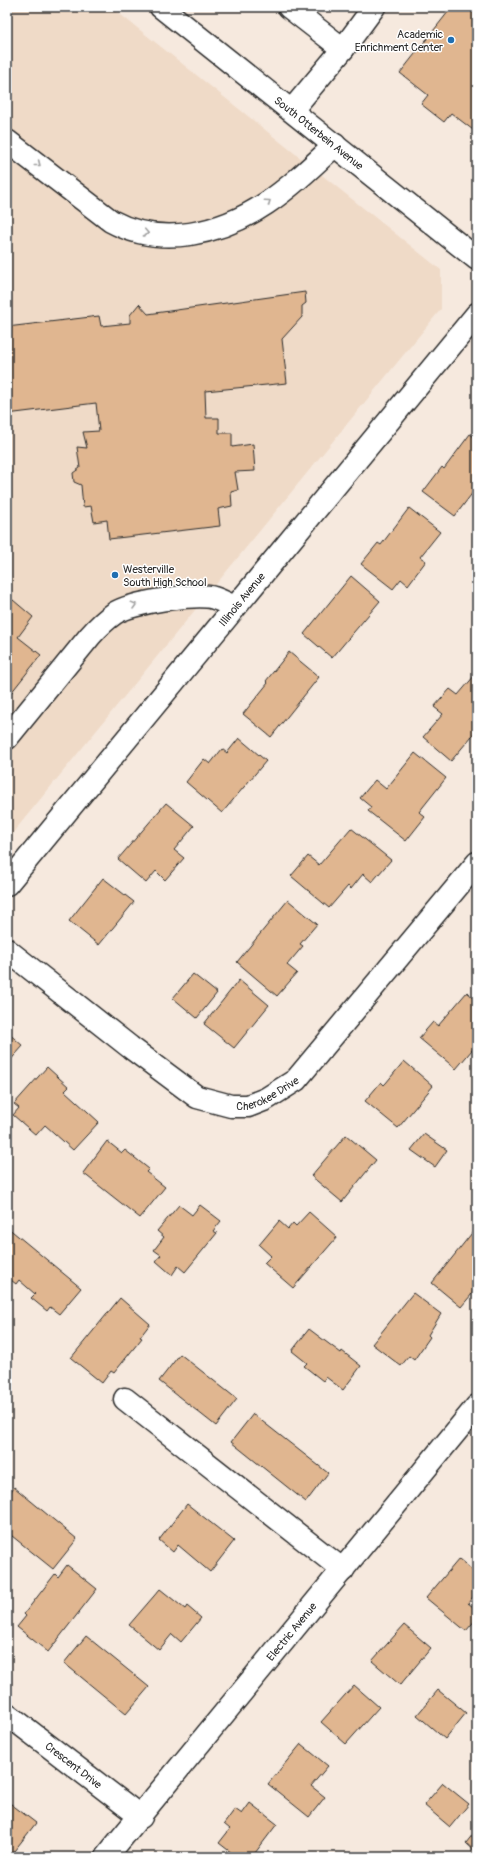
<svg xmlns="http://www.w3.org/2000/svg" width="484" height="1864" viewBox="0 0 484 1864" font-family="Pangolin,sans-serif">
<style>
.built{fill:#efdac7}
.building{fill:#e0b690;stroke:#2b2b2b}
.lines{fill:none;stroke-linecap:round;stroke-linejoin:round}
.minor-casing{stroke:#2b2b2b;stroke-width:25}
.minor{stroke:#fff;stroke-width:22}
.oneway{stroke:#a0a0a0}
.poi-dot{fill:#1f6fb2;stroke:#fff;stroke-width:1.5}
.labels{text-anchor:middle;stroke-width:3;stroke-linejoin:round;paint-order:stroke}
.poi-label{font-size:11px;fill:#2b2b2b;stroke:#fff;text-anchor:end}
.street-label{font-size:11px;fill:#2b2b2b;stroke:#fff}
</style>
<rect width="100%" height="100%" fill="#f6e9de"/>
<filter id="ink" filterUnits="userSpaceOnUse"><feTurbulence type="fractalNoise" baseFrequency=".025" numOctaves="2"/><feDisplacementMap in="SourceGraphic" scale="8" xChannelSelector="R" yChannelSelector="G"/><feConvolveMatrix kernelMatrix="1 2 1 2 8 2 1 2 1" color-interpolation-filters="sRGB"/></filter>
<g filter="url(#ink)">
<path class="built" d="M7,7H111L441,270V309L7,840Z"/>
<g class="building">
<path d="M452,7H477V133L451,113L444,122L421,104L428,95L400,73Z"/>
<path d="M305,292L306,303L302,306V317L282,339L287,383L205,391L206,418H219V433H232V447L253,444L255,471L235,472L238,490L231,492L232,506L218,509L220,526L109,539L107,520L94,522L91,506L83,507L81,485L74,482L73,473L80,468L77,447L87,448L83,432L99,431L96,403L7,414V327L99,316L101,326L130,323V315L139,304L148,314Z"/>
<path d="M470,434L477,439V487L455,516L423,492L442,467L444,469Z"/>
<path d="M409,508L440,532L420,557L426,561L408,585L401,579L393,589L361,564L378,543L381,545Z"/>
<path d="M351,576L380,601L332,658L304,634Z"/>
<path d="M13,600L33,617L18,637L41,655L7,698V601Z"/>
<path d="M289,652L319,677L271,737L243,714L268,683L266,681Z"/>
<path d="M475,675L477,677V730L451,761L423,737L443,714L434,707L450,689L458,695Z"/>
<path d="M239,738L266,761L222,813L186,782L204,759L210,764L222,749L227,753Z"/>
<path d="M415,753L446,778L419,812L425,817L406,841L368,811L371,807L360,798L375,780L386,789Z"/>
<path d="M166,803L194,826L174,850L184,858L165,880L156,871L146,883L118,859Z"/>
<path d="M351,828L391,860L372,882L363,874L351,889L348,886L329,908L291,876L308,856L319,865Z"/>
<path d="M103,878L134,902L99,945L69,921Z"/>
<path d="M288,900L317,924L300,944L303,946L287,965L297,973L277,996L237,962Z"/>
<path d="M193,974L217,993L197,1018L173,998Z"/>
<path d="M239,980L269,1005L234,1048L204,1024Z"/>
<path d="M467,992L477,1001V1044L456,1069L419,1038L433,1022L438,1026Z"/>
<path d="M7,1032L23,1046L7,1064Z"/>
<path d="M404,1061L433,1086L398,1128L365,1101L381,1082L384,1085L386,1083Z"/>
<path d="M47,1067L69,1087L65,1091L99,1122L73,1150L45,1125L36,1135L13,1115L19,1108L14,1104Z"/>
<path d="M424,1134L447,1150L435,1167L411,1150Z"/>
<path d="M346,1135L376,1160L342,1202L311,1176Z"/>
<path d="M107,1141L122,1153L125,1150L149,1169L146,1172L165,1187L140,1218L83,1173Z"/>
<path d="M179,1205L192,1215L200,1205L221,1221L213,1231L217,1233L185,1272L178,1266L172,1275L156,1261L161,1255L154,1250L164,1237L157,1231Z"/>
<path d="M309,1212L337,1237L293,1288L264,1263L271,1256L259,1245L279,1221L288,1229L293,1223L296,1226Z"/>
<path d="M7,1227L81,1288L59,1314L50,1307L47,1311L31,1298L35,1294L19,1280L16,1284L7,1277Z"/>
<path d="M476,1228L477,1288L461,1307L432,1283Z"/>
<path d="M413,1293L441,1314L428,1335L430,1337L414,1360L409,1356L401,1366L372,1344Z"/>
<path d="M120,1298L150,1324L140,1337L142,1338L114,1373L111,1371L102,1383L71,1358Z"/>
<path d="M309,1329L341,1353L342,1351L361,1366L343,1390L326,1377L323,1381L304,1366L307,1363L292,1351Z"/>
<path d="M180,1354L237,1399L216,1426L159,1381Z"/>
<path d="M253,1414L328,1473L306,1502L231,1442Z"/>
<path d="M14,1487L77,1539L53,1569L7,1532V1497Z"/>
<path d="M187,1504L234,1541L210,1572L178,1545L173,1552L159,1540Z"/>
<path d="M459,1559L477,1574V1592L468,1603L477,1610V1618L466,1631L426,1598Z"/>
<path d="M67,1565L97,1589L48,1652L17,1627L26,1616L24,1614L55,1574L58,1577Z"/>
<path d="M160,1589L185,1609L187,1606L201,1618L181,1642L172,1634L159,1650L129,1625Z"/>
<path d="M404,1625L431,1648L400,1685L372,1661Z"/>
<path d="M86,1636L149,1687L126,1714L64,1663Z"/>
<path d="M354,1685L379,1707L346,1744L321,1722Z"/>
<path d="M438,1690L466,1713L445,1739L417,1715Z"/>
<path d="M301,1744L328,1766L311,1786L325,1797L309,1817L268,1784Z"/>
<path d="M443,1783L469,1804L450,1827L424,1805Z"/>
<path d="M7,1801L36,1823L11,1855L7,1852Z"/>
<path d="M250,1803L277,1824L252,1857H237L219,1843L230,1829L224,1824L235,1809L242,1814Z"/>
<path d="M477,1829V1853L466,1843Z"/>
</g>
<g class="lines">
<g class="minor-casing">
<g id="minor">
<path id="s1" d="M161,7L477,259"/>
<path d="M289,7L343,49L374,7"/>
<path d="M292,110L343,49"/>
<path d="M7,141L111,221C135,234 163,238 190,234C253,224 291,186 335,145"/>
<path d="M7,738L90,636C97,628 105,620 115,613C130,603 197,592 214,598C221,600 228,604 234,607"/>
<path id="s2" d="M7,884L477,314"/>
<path id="s3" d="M7,950L130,1047L197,1097L231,1106H248L266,1099L296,1080L477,863"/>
<path d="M125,1399L343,1570"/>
<path id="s4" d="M7,1714L141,1817"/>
<path id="s5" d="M106,1857L477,1406"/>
</g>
</g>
<use href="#minor" class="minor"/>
</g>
<defs><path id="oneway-chevron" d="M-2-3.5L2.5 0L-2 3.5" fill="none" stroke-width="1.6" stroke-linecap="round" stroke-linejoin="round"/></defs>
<g class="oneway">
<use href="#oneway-chevron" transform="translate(38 164) rotate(38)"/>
<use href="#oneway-chevron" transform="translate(268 202) rotate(-35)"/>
<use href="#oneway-chevron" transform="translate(146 233) rotate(12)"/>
<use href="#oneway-chevron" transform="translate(134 605) rotate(-15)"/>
</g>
</g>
<g class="poi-dot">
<circle cx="451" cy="40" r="4"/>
<circle cx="115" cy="575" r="4"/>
</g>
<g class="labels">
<g class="poi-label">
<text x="443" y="38">Academic<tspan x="443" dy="13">Enrichment Center</tspan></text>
<text x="123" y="573" text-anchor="start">Westerville<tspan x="123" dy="13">South High School</tspan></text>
</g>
<g class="street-label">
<text dy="4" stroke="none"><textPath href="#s1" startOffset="202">South Otterbein Avenue</textPath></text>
<text dy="4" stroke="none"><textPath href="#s2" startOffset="369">Illinois Avenue</textPath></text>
<text dy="4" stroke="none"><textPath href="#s3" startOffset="315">Cherokee Drive</textPath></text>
<text dy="4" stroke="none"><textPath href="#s5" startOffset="292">Electric Avenue</textPath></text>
<text dy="4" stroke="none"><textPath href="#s4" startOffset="84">Crescent Drive</textPath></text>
</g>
</g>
<rect width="484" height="1864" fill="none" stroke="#fff" stroke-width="24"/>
<rect x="12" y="12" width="460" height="1840" fill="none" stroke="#2b2b2b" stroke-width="1.5" filter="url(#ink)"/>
</svg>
